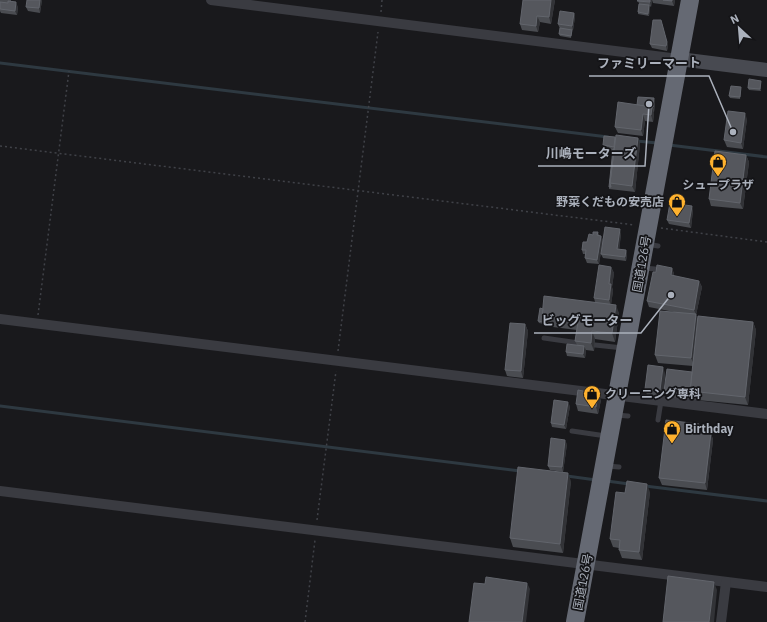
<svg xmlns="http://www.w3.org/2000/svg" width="767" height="622" viewBox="0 0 767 622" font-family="'IBM Plex Sans','Noto Sans JP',sans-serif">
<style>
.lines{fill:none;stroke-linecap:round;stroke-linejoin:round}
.stream{stroke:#2e3941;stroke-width:3}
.path{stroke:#404248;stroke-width:1.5;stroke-dasharray:2 3;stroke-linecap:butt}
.lane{stroke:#3a3b41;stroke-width:5}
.street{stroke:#3a3b41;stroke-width:10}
.secondary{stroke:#484a51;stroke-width:14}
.highway{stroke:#656973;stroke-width:18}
.wall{fill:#4a4c51}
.shaded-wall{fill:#323337}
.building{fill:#55575d;stroke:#62656c}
.labels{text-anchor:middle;stroke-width:3.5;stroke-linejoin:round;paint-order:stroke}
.poi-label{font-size:12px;font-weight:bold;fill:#abb1bc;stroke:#141417;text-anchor:start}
.street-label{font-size:12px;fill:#abb1bc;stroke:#141417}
.leader{fill:none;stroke:#abb1bc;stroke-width:1.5}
.callout-dot{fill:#abb1bc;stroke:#141417;stroke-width:1.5}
.callout-label{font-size:13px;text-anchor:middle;font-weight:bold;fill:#abb1bc;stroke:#141417;stroke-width:3.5;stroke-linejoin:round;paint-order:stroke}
</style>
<rect width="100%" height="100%" fill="#19191c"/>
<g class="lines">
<g class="stream">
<path d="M0,63L608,137"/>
<path d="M637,141L657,143"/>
<path d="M669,145L767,157"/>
<path d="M0,406L520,471"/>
<path d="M567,476L596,480"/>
<path d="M607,481L629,484"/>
<path d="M645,486L767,501"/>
</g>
<g class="path">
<path d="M381,12L382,0"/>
<path d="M0,146L635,225"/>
<path d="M661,228L767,242"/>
<path d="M38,315L69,71"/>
<path d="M338,351L378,32"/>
<path d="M317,520L336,371"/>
<path d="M305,622L315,540"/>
</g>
<g class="lane">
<path d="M647,244L658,246"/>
<path d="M644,268L655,269"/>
<path d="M544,338L579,343"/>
<path d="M595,345L623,348"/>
<path d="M616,415L628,416"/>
<path d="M658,420L661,401"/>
<path d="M572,431L606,436"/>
<path d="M607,466L619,467"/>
</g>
<g class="street">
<path d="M211,0L679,59"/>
<path d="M0,319L767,414"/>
<path d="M0,491L767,587"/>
<path d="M721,622L726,582"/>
</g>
<path class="secondary" d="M679,59L767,70"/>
<path class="highway" d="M575,622L690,0"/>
</g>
<g class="wall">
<path d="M0,0H11V2L18,7L17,15L1,13L0,11Z"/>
<path d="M42,0L40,13L28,11L26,7Z"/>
<path d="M555,0L551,24L540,22L538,32L522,30L520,24Z"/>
<path d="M638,0H652L651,7L650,6L649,16L638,14V12L639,4Z"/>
<path d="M652,0H675L674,6L653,3Z"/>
<path d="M574,13L575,17L573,30H572V32L571,38L560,36L559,34L560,29L558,24Z"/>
<path d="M661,20L668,46L667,51L652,48L650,44Z"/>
<path d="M761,83V91L749,90L748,88Z"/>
<path d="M741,90L740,99L730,98L729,96Z"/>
<path d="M655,103L654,112H653L654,113L653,122L645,121L643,136L618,133L615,127L637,105Z"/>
<path d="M747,119L743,149L727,147L724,140Z"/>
<path d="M615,137L638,138L640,144L635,192L609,189V187L613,151L605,150L603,145Z"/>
<path d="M746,155L749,162L743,209L711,206L709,199Z"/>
<path d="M693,210L691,228L669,224L667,220Z"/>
<path d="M598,232L599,236H601L603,240L599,264L587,263L585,258L586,254H583L582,250L593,235Z"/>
<path d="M621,234L619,249L626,250L627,254L626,261L603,258L601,254Z"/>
<path d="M611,267L614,273L612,287L613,291L611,304L619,313L615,342L595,339L594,351L586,350L585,358L567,356L566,352L577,345L575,341L577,330L545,326L544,324L539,323L538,321L543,309L595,302L594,298Z"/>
<path d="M672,268L674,274V276L699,281L702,287L696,315L698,319L753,322L756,330L748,405L667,397L664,391L692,372L693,366L658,363L655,355L679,313L649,307L647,301L656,272Z"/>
<path d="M525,324L528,331L523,378L507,376L505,370Z"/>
<path d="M665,373L663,397L647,395L645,389Z"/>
<path d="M601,400L598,414L578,411L576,404Z"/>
<path d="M570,406L566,429L552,427L551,423Z"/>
<path d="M699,424L701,430V432L711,433L713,440L707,490L662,485L659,478Z"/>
<path d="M567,444L563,472L550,470L548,466Z"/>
<path d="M571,481L563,553L513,547L510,538Z"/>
<path d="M650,492L642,560L622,558L619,550V548L613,547L610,539L625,493Z"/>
</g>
<g class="shaded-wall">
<path d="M40,0H42L40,13L39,8Z"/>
<path d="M551,0H555L551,24L549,17Z"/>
<path d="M650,0H652L651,7L650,2Z"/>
<path d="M672,0H675L674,6L672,1Z"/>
<path d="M16,2L18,7L17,15L15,11Z"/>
<path d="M649,5L650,7L649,16L648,14Z"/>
<path d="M574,13L575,17L573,30L572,26Z"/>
<path d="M537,16L540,22L538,32L536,26Z"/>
<path d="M661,20L668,46L667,51L666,46Z"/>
<path d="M761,81V91L760,89Z"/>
<path d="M654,98L655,103L654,112L653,107Z"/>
<path d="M652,107L654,113L653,122L651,115Z"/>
<path d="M745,113L747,119L743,149L741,143Z"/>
<path d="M643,114L645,121L643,136L641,130Z"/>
<path d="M638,138L640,144L635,192L632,186Z"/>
<path d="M746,155L749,162L743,209L740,203Z"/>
<path d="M692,206L693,210L691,228L689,223Z"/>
<path d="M620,229L621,234L619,253L617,249Z"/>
<path d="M601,236L603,240L599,264L597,260Z"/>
<path d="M626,250L627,254L626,261L625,257Z"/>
<path d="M611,267L614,273L612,287L613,291L611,306L609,300V284Z"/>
<path d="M672,268L674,274L673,282L671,275Z"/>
<path d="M699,281L702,287L696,315L699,323L695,367L691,358L696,315L694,310Z"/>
<path d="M616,305L619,313L615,342L612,333Z"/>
<path d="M753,322L756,330L748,405L745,397Z"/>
<path d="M525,324L528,331L523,378L521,371Z"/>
<path d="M592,331L595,339L594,351L591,343Z"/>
<path d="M584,346L586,350L585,358L583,354Z"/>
<path d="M663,367L665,373L663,397L660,390Z"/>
<path d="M598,394L601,400L598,414L596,407Z"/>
<path d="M568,402L570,406L566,429L564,425Z"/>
<path d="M699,424L701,430V438L698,432Z"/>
<path d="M711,433L713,440L707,490L705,483Z"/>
<path d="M565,440L567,444L563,472L562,467Z"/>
<path d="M568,473L571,481L563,553L560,544Z"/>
<path d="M647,484L650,492L642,560L639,552Z"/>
<path d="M714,582L717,590L714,622H709Z"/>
<path d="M527,583L530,589L526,622H522Z"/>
</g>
<g class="building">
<path d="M27,0H40L39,8L26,7Z"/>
<path d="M523,0H551L549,17L537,16L536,26L520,24Z"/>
<path d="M638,0H650V2L637,1Z"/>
<path d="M663,0H672V1Z"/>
<path d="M8,1L16,2L15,11L0,9V2L8,3Z"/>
<path d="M639,4L649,5L648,14L638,12Z"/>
<path d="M560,11L574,13L572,26L558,24Z"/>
<path d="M653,20H661L667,42L666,46L650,44Z"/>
<path d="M560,28L572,30L571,36L559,34Z"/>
<path d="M749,79L761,81L760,89L748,88Z"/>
<path d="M731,86L741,87L740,97L729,96Z"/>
<path d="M638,97L654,98L653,107H652L637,105Z"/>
<path d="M618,102L652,107L651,115L643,114L641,130L615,127Z"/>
<path d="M728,111L745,113L741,143L724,140Z"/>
<path d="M616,135L638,138L632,186L610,183Z"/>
<path d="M604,136L615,137L614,147L603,145Z"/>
<path d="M613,149H614L610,183L611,187H609Z"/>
<path d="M715,151L746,155L740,203L709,199Z"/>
<path d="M670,203L692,206L689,223L667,220Z"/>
<path d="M605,227L620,229L617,249L626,250L625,257L601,254Z"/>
<path d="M593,232H598L597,235L601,236L597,260L585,258L586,250H582L583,242H587L589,234L593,235Z"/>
<path d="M599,265L611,267L609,284H611L609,300L594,298Z"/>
<path d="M657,265L672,268L671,275L699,281L694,310L647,301L653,272H656Z"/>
<path d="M544,296L616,305L612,333L592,331L591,343L575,341L578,322L542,317Z"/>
<path d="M540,308L543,309L542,317L543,322L538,321Z"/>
<path d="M660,311L696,314L691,358L655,355Z"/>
<path d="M698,316L753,322L745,397L690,391Z"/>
<path d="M510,323L525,324L521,371L505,370Z"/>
<path d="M567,344L584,346L583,354L566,352Z"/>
<path d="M648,365L663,367L660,390L645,389Z"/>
<path d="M667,369L692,372L690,391L691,393L664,391Z"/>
<path d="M578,390L598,394L596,407L576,404Z"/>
<path d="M554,400L568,402L564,425L551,423Z"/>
<path d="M666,420L699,424L698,432L711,433L705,483L659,478Z"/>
<path d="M551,438L565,440L562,467L548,466Z"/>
<path d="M518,467L568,473L560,544L510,538Z"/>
<path d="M627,481L647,484L639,552L619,550L620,540L610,539L616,492L625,493Z"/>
<path d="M668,576L714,582L709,622H663Z"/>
<path d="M486,577L527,583L522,622H469L474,583L485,584Z"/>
</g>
<defs>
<g id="shop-pin" transform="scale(0.9)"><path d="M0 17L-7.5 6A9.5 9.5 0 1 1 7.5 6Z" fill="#ffb22e" stroke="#141417"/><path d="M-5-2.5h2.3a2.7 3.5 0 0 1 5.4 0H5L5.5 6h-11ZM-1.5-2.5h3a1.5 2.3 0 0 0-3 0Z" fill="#111"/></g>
</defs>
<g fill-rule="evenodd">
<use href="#shop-pin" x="718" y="162"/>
<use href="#shop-pin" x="677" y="202"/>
<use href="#shop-pin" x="592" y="394"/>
<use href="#shop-pin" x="672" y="429"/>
</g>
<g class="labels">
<g class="poi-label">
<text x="718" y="189" text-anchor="middle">シュープラザ</text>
<text x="664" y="206" text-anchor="end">野菜くだもの安売店</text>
<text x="605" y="398">クリーニング専科</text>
<text x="685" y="433">Birthday</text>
</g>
<g class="street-label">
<text transform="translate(642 264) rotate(-80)" y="4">国道126号</text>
<text transform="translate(583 582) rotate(-79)" y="4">国道126号</text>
</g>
</g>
<path class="leader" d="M733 132L709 76H589M649 104L645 166H538M671 295L641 333H534"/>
<g class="callout-dot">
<circle cx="733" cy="132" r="4"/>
<circle cx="649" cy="104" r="4"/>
<circle cx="671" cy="295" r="4"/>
</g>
<g class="callout-label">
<text x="649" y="68">ファミリーマート</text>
<text x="591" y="158">川嶋モーターズ</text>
<text x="587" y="325">ビッグモーター</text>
</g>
<g transform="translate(739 28) rotate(334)" stroke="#141417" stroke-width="3" paint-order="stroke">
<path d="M0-3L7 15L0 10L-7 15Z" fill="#abb1bc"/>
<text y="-6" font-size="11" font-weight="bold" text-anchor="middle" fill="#abb1bc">N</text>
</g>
</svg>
